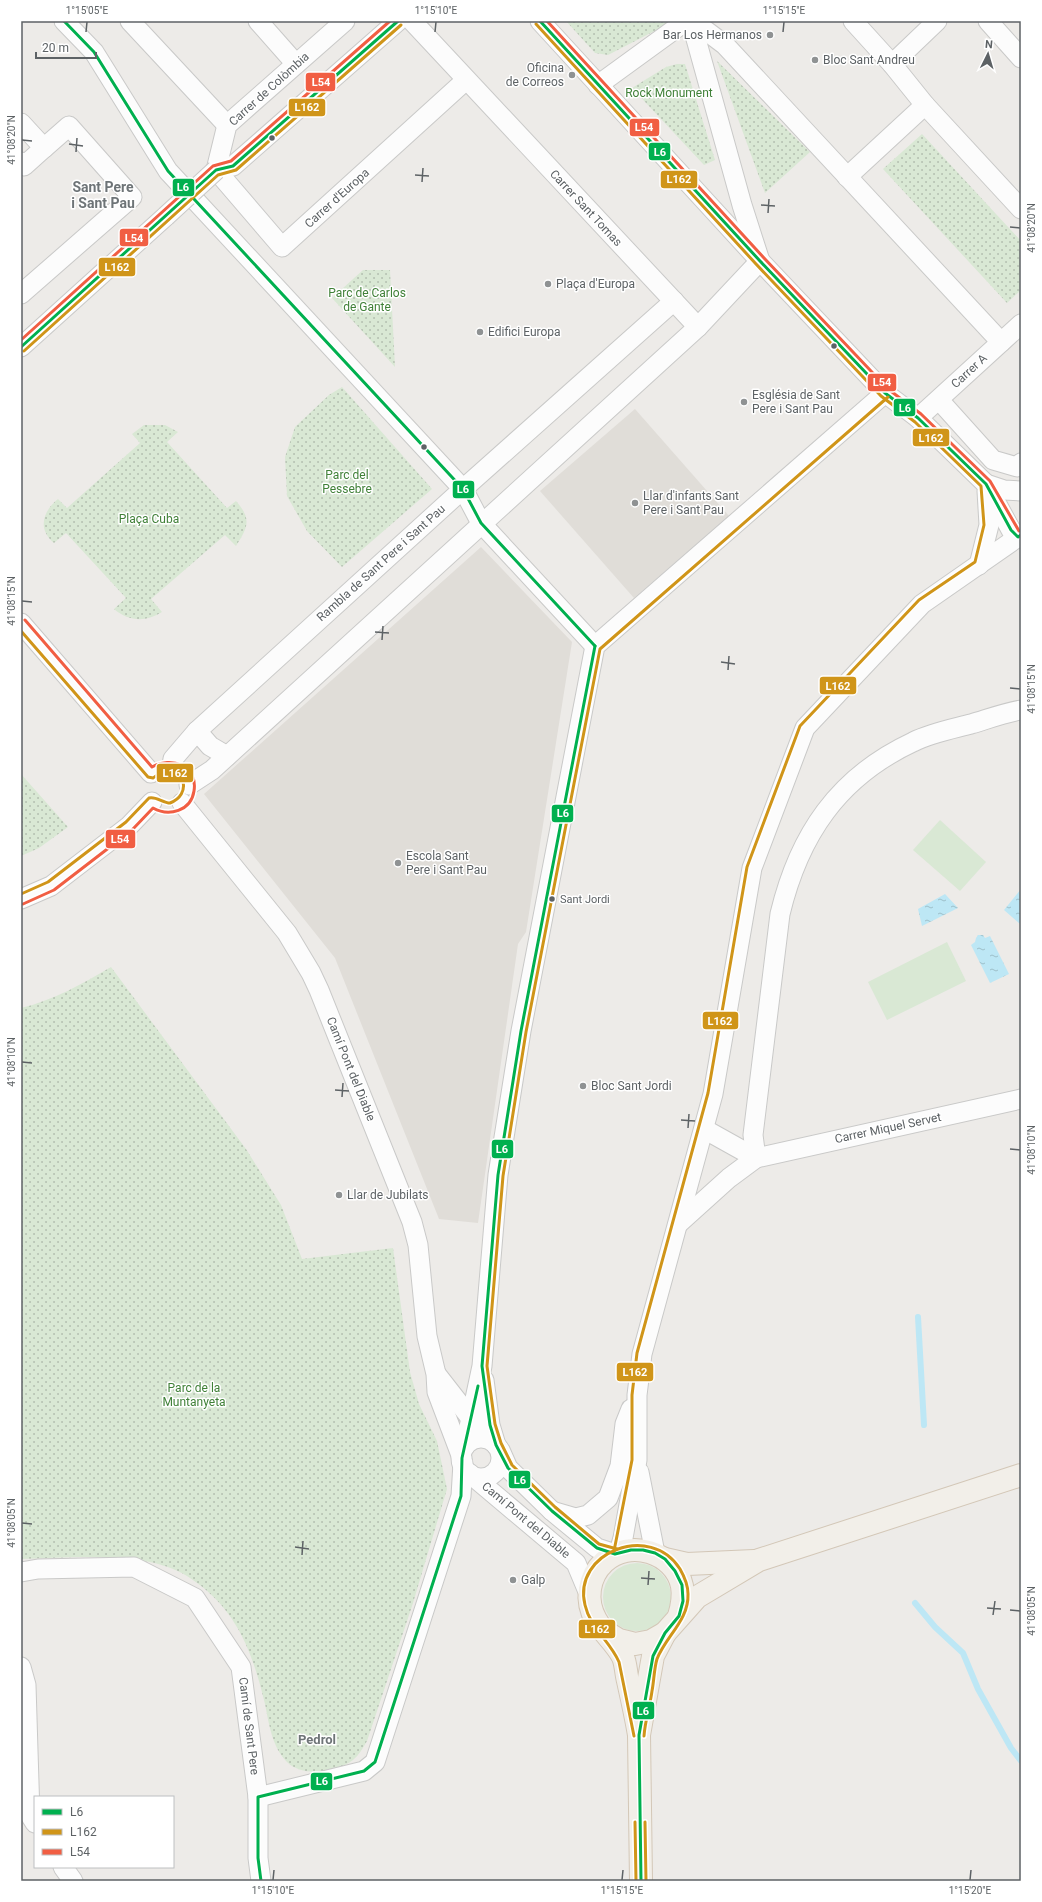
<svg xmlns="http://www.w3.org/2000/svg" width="1042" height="1902" viewBox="0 0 1042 1902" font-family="Roboto,sans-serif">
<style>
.education{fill:#e0ddd8}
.grass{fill:#d9e8d4}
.park{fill:url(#park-dots)}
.water{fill:url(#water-ripples)}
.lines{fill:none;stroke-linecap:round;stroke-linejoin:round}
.stream{stroke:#bde7f5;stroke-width:6}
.minor-casing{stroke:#c9c9c8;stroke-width:21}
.major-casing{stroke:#d3c7b7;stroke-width:24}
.minor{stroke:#fcfcfc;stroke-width:19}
.major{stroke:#f2efe9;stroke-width:22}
.minor-bridge-casing{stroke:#c9c9c8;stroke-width:21;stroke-linecap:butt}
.minor-bridge{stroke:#fcfcfc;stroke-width:19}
.bus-1-casing{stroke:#fff;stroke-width:6}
.bus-2-casing{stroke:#fff;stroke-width:6}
.bus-3-casing{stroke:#fff;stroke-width:6}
.bus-1{stroke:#00b04f;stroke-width:3}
.bus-2{stroke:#d09519;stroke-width:3}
.bus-3{stroke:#f15e43;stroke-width:3}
.ticks{fill:none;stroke:#5d6265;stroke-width:1.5}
.poi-dot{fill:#8f9293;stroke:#fff;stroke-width:1.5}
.bus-dot{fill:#5d6265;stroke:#fff;stroke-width:1.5}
.labels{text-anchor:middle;stroke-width:3;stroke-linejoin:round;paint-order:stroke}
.bus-label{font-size:11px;fill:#5d6265;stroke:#fff;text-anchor:start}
.poi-label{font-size:12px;fill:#5d6265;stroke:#fff;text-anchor:start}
.street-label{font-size:12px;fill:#5d6265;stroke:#fff}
.park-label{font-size:12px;fill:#408138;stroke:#fff}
.neighbourhood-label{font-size:13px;font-weight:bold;fill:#6e7477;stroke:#fff}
.quarter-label{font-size:14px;font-weight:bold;fill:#6e7477;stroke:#fff}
.line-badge{stroke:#fff;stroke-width:1.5}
.badge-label{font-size:11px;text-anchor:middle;font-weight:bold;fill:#fff}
.neatline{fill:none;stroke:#5d6265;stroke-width:1.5}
.ticks-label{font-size:10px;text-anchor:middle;fill:#5d6265}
</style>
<defs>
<pattern id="park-dots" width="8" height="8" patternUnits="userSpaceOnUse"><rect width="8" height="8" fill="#d9e8d4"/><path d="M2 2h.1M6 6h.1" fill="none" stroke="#b3bfb0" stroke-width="1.8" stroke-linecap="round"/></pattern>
<pattern id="water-ripples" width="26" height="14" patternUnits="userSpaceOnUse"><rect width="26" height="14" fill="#bde7f5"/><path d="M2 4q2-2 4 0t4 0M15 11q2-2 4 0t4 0" fill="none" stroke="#9dbfca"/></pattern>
</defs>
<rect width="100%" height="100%" fill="#edebe8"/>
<g class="education">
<path d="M635,409L729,516L634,598L540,491Z"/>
<path d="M481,547L572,642L526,932L518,944L478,1223L439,1219L335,958L204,794Z"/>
</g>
<g class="grass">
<path d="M940,820L986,862L960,891L913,850Z"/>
<path d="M947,942L966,981L887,1020L868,982Z"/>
<circle cx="637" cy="1597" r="34"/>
</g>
<g class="park">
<path d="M566,21H669L670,23L608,55L595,53Z"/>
<path d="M717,61L810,152L765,193Z"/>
<path d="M677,64H685L715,160L704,165L632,88L666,67Z"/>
<path d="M922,134L1021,241V290L1007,303L883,169Z"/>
<path d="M363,270H390L395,367L332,298Z"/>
<path d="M342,387L432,489L342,567L307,531L287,496L285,457L295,427L329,395Z"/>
<path d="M144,425H165L178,432L167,442L227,508L236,501C252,519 248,527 236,546L225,535L151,599L162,612C147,622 129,622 114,609L126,598L66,533L54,543C37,529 43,511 58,499L67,508L140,443L132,434Z"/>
<path d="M21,774L68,827L39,848L21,856Z"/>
<path d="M111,967L246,1149L281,1205L302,1259L393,1248L410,1372L419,1404L437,1441L447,1489L413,1603L367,1741C363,1748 359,1755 353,1760C337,1772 303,1778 287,1762C272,1747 269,1724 265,1704C252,1650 236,1607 187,1576C146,1550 69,1558 21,1559V1008C54,1000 82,984 111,967Z"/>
</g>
<g class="water">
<path d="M1021,889V923L1020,924L1004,910Z"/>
<path d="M945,894L958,908L922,926L918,909Z"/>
<path d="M978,935H983L985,938L990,936L1009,974L990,983L971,945L975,942L976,938Z"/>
</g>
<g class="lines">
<g class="stream">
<path d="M918,1317L924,1425"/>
<path d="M915,1603L935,1627L963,1653L978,1689L1011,1748L1021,1761"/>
</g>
<g class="minor-casing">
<g id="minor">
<path d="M64,21L94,52L168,171L463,489L481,523L595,646"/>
<path d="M130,21L227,125"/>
<path d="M258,21L296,64"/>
<path d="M412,21L698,327L760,261L742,205L691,21"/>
<path d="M540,21L760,261L885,393L918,418L986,484L1011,530L1018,537"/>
<path d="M693,21L725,45L1001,342"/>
<path d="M853,21L892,64L925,105L1021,209"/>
<path d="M988,21L1021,58"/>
<path d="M892,64L937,21"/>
<path d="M598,85L686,21"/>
<path d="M21,123L44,148L24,166L21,162"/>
<path d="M216,170L282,247L466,80"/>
<path d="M216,170L233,166L398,21"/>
<path d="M216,170L227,125L345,21"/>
<path d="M847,177L925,105"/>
<path d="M21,294L132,197L69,126L44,148"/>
<path d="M21,347L166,216"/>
<path d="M939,400L993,460L1017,467L1021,463"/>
<path d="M918,418L1021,324"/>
<path d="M986,484L1004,490L1021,491"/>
<path d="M979,565L989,525L987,491"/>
<path d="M21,623L151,773"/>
<path d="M197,731L210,746L227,756"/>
<path d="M172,765L173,759L197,731L463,489L674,301"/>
<path d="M189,785L212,770L698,327"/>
<path d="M182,803L287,933L311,973L319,990L412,1222L418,1245L427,1336L436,1374L437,1392L462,1458"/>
<path d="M21,899L51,886L129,826L152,802"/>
<path d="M704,1129L756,1158"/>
<path d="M756,1158L753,1135L780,914C799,835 838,777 913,742C931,733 952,729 971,724C988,719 1004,713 1021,710"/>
<path d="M678,1224L729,1178L756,1158L1021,1099"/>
<path d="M437,1375L476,1425"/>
<path d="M484,1380L490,1425L496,1445"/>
<circle cx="481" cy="1458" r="20"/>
<path d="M465,1446L482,1366L498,1175L521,1031L595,646L885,393"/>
<path d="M500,1450L508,1468L552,1511L597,1548L615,1554"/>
<path d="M639,1472L655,1553"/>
<path d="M469,1473L576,1563L589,1594"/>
<path d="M552,1511L576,1518L588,1515L608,1498L620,1466L625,1424L631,1409"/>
<path d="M619,1552L623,1538L637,1460V1395L642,1354L713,1094L752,868L805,728L922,604L1021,535"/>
<path d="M21,1572L38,1569L134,1567L195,1598L241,1667L258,1797V1858L261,1881"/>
<path d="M21,1667L26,1685L30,1815L35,1823"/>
<path d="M258,1797L364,1771L375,1762L461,1496L463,1463"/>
<path d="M63,1867L73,1881"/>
</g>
</g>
<g class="major-casing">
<g id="major">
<path d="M665,1559L687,1564L754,1561"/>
<path d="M606,1632L619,1640L635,1644L651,1641L665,1633L697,1597L759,1560L1021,1475"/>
<path d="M639,1735C636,1717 632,1699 628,1681C626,1674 626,1664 623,1657C616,1643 603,1633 596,1620C585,1601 588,1577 604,1562C629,1538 675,1552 682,1586C684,1597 682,1606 679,1616"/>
<path d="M641,1881L639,1735L653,1656L665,1633"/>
</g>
</g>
<use href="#minor" class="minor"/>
<use href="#major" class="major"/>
<g class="minor-bridge-casing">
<path id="minor-bridge" d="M166,216L216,170"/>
</g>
<use href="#minor-bridge" class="minor-bridge"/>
<g class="bus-1-casing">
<g id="bus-1">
<path d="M64,21L94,52L168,171L463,489L481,523L595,646"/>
<path d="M540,21L760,261L885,393L918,418L986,484L1011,530L1018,537L1021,535"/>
<path d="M21,347L216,170L233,166L398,21"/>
<path d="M595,646L521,1031L498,1175L482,1366L490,1425L496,1445L508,1468L552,1511L597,1548L615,1554L631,1550H643L655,1553L665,1559L675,1571L682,1585L683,1601L679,1616L665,1633L653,1656L639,1735L641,1881"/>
<path d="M261,1881L258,1858V1797L364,1771L375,1762L461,1496L462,1458L478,1386"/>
</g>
</g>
<g class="bus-2-casing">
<g id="bus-2">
<path d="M536,24L756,264L881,396L915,422L981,486L984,525L975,562L919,600L800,726L747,867L708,1093L637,1353L632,1395V1460L614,1551"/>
<path d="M24,351L218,175L236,170L401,25"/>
<path d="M21,631L148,777L153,778C156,776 160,773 164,772C185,767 192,795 170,803C163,803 156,796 149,798L126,822L48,882L21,894"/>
<path d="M617,1549L599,1544L555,1507L512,1465L501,1443L495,1424L487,1366L503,1176L526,1032L600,649L888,397"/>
<path d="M634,1736L619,1662C610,1641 590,1628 585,1605C572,1552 651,1522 680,1569C684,1576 688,1585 688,1594C689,1620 666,1636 657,1659C654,1669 654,1681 652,1691C650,1706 645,1721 644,1736"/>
<path d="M635,1822L636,1881"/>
<path d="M645,1822L646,1881"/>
</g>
</g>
<g class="bus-3-casing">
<g id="bus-3">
<path d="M547,21L764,258L888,389L921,414L990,481L1019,531"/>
<path d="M21,340L213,166L231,161L390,21"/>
<path d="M23,904L54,890L132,830L153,808C169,817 191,811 194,791C198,765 171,756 152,767L25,620"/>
</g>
</g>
<use href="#bus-1" class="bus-1"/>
<use href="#bus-2" class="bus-2"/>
<use href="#bus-3" class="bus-3"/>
</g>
<path class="ticks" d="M86,32L87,22M435,32L436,22M783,32L784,22M22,140L32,141M69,144L83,146M76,152L77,138M415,175L429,176M422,182L423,168M761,205L775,206M768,213L769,199M1010,227L1020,228M22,601L32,602M375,632L389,633M382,640L383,626M721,662L735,664M728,670L729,656M1010,688L1020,689M22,1062L32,1063M335,1090L349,1091M342,1097L343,1083M681,1120L695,1121M688,1128L689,1114M1010,1149L1020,1150M22,1523L32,1524M295,1547L309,1549M302,1555L303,1541M641,1578L655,1579M648,1585L649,1571M987,1608L1001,1609M1010,1610L1020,1611M993,1615L995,1601M273,1880L274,1870M622,1880L623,1870M970,1880L971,1870"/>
<g class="poi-dot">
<circle cx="770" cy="35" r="4"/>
<circle cx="815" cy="60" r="4"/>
<circle cx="572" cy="75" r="4"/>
<circle cx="548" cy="284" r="4"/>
<circle cx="480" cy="332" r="4"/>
<circle cx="744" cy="402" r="4"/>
<circle cx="635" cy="503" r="4"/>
<circle cx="398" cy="863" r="4"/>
<circle cx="583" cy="1086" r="4"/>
<circle cx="339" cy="1195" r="4"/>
<circle cx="513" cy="1580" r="4"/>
</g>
<g class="bus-dot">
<circle cx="272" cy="138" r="3.5"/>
<circle cx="834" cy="346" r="3.5"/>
<circle cx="424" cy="447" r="3.5"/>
<circle cx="552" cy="899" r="3.5"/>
</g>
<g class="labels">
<g class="bus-label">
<text x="560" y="903">Sant Jordi</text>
</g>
<g class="poi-label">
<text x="762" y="39" text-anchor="end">Bar Los Hermanos</text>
<text x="823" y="64">Bloc Sant Andreu</text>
<text x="564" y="72" text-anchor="end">Oficina<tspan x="564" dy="14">de Correos</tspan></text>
<text x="556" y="288">Plaça d'Europa</text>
<text x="488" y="336">Edifici Europa</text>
<text x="752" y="399">Església de Sant<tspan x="752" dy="14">Pere i Sant Pau</tspan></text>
<text x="643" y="500">Llar d'infants Sant<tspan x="643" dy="14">Pere i Sant Pau</tspan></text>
<text x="406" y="860">Escola Sant<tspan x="406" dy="14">Pere i Sant Pau</tspan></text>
<text x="591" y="1090">Bloc Sant Jordi</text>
<text x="347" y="1199">Llar de Jubilats</text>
<text x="521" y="1584">Galp</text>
</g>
<g class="street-label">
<text transform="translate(269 89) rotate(-42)" y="4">Carrer de Colòmbia</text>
<text transform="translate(337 198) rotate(-42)" y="4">Carrer d'Europa</text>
<text transform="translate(586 208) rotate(47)" y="4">Carrer Sant Tomas</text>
<text transform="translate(969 371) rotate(-43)" y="4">Carrer A</text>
<text transform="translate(381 563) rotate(-42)" y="4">Rambla de Sant Pere i Sant Pau</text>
<text transform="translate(351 1069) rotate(68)" y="4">Camí Pont del Diable</text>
<text transform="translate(888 1128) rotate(-12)" y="4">Carrer Miquel Servet</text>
<text transform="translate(526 1520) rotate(40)" y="4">Camí Pont del Diable</text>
<text transform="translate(249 1726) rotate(83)" y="4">Camí de Sant Pere</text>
</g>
<g class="park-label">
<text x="669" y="97">Rock Monument</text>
<text x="367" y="297">Parc de Carlos<tspan x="367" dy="14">de Gante</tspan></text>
<text x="347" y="479">Parc del<tspan x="347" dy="14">Pessebre</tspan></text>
<text x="149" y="523">Plaça Cuba</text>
<text x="194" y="1392">Parc de la<tspan x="194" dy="14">Muntanyeta</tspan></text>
</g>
<g class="neighbourhood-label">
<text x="317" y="1744">Pedrol</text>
</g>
<g class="quarter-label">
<text x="103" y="192">Sant Pere<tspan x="103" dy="16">i Sant Pau</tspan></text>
</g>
</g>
<g class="line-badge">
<rect x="305" y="72" width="31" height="20" rx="4" fill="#f15e43"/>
<rect x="288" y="98" width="38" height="19" rx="4" fill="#d09519"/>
<rect x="629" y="118" width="31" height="19" rx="4" fill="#f15e43"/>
<rect x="648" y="142" width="23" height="19" rx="4" fill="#00b04f"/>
<rect x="660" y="170" width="38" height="19" rx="4" fill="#d09519"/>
<rect x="172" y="178" width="23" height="19" rx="4" fill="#00b04f"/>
<rect x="119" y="228" width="30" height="19" rx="4" fill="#f15e43"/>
<rect x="98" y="257" width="38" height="20" rx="4" fill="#d09519"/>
<rect x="867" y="373" width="30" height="19" rx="4" fill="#f15e43"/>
<rect x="893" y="398" width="23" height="19" rx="4" fill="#00b04f"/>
<rect x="912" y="428" width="38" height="19" rx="4" fill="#d09519"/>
<rect x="452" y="480" width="23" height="19" rx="4" fill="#00b04f"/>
<rect x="819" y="676" width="38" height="19" rx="4" fill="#d09519"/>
<rect x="156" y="763" width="38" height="20" rx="4" fill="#d09519"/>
<rect x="551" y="804" width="23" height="19" rx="4" fill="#00b04f"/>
<rect x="105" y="829" width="31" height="20" rx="4" fill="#f15e43"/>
<rect x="702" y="1011" width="37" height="19" rx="4" fill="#d09519"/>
<rect x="491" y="1139" width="23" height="20" rx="4" fill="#00b04f"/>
<rect x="616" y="1362" width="38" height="20" rx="4" fill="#d09519"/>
<rect x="508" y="1470" width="23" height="19" rx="4" fill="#00b04f"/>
<rect x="578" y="1619" width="38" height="20" rx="4" fill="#d09519"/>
<rect x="632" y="1701" width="23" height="19" rx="4" fill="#00b04f"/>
<rect x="310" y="1772" width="23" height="19" rx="4" fill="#00b04f"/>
</g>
<g class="badge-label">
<text x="321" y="86">L54</text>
<text x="307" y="111">L162</text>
<text x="644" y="131">L54</text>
<text x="660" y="156">L6</text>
<text x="679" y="183">L162</text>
<text x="183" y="191">L6</text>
<text x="134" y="242">L54</text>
<text x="117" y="271">L162</text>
<text x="882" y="386">L54</text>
<text x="905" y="412">L6</text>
<text x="931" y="442">L162</text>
<text x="463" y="493">L6</text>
<text x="838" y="690">L162</text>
<text x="175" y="777">L162</text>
<text x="563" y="817">L6</text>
<text x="120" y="843">L54</text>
<text x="720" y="1025">L162</text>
<text x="502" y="1153">L6</text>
<text x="635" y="1376">L162</text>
<text x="520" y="1484">L6</text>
<text x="597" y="1633">L162</text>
<text x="643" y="1715">L6</text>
<text x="322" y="1785">L6</text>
</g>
<rect width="1042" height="1902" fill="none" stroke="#ffffff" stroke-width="44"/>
<rect x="34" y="1796" width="140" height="72" fill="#ffffff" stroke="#bec0c1"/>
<rect x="42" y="1809" width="20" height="6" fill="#00b04f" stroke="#bec0c1"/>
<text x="70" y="1816" font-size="12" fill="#5d6265">L6</text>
<rect x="42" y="1829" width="20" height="6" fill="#d09519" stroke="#bec0c1"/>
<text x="70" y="1836" font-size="12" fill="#5d6265">L162</text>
<rect x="42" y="1849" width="20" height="6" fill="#f15e43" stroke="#bec0c1"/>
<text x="70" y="1856" font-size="12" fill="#5d6265">L54</text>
<g transform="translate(988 54) rotate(5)" stroke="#ffffff" stroke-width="3" paint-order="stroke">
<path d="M0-3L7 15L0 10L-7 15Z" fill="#5d6265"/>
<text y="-6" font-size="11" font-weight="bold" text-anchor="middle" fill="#5d6265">N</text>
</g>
<path d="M36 52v6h60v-6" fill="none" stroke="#5d6265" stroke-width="2"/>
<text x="42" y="52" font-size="12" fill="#5d6265" stroke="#ffffff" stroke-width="3" paint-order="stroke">20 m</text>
<rect x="22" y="22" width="998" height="1858" class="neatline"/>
<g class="ticks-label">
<text x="87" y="14">1°15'05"E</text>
<text x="436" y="14">1°15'10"E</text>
<text x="784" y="14">1°15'15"E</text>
<text transform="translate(11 140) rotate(-90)" y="4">41°08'20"N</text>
<text transform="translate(1031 228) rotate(-90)" y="4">41°08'20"N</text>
<text transform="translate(11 601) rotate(-90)" y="4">41°08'15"N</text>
<text transform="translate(1031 689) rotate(-90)" y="4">41°08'15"N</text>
<text transform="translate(11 1062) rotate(-90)" y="4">41°08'10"N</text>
<text transform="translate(1031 1150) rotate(-90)" y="4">41°08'10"N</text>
<text transform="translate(11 1523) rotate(-90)" y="4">41°08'05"N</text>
<text transform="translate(1031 1611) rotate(-90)" y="4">41°08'05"N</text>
<text x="273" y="1894">1°15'10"E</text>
<text x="622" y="1894">1°15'15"E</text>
<text x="970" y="1894">1°15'20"E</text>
</g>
</svg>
